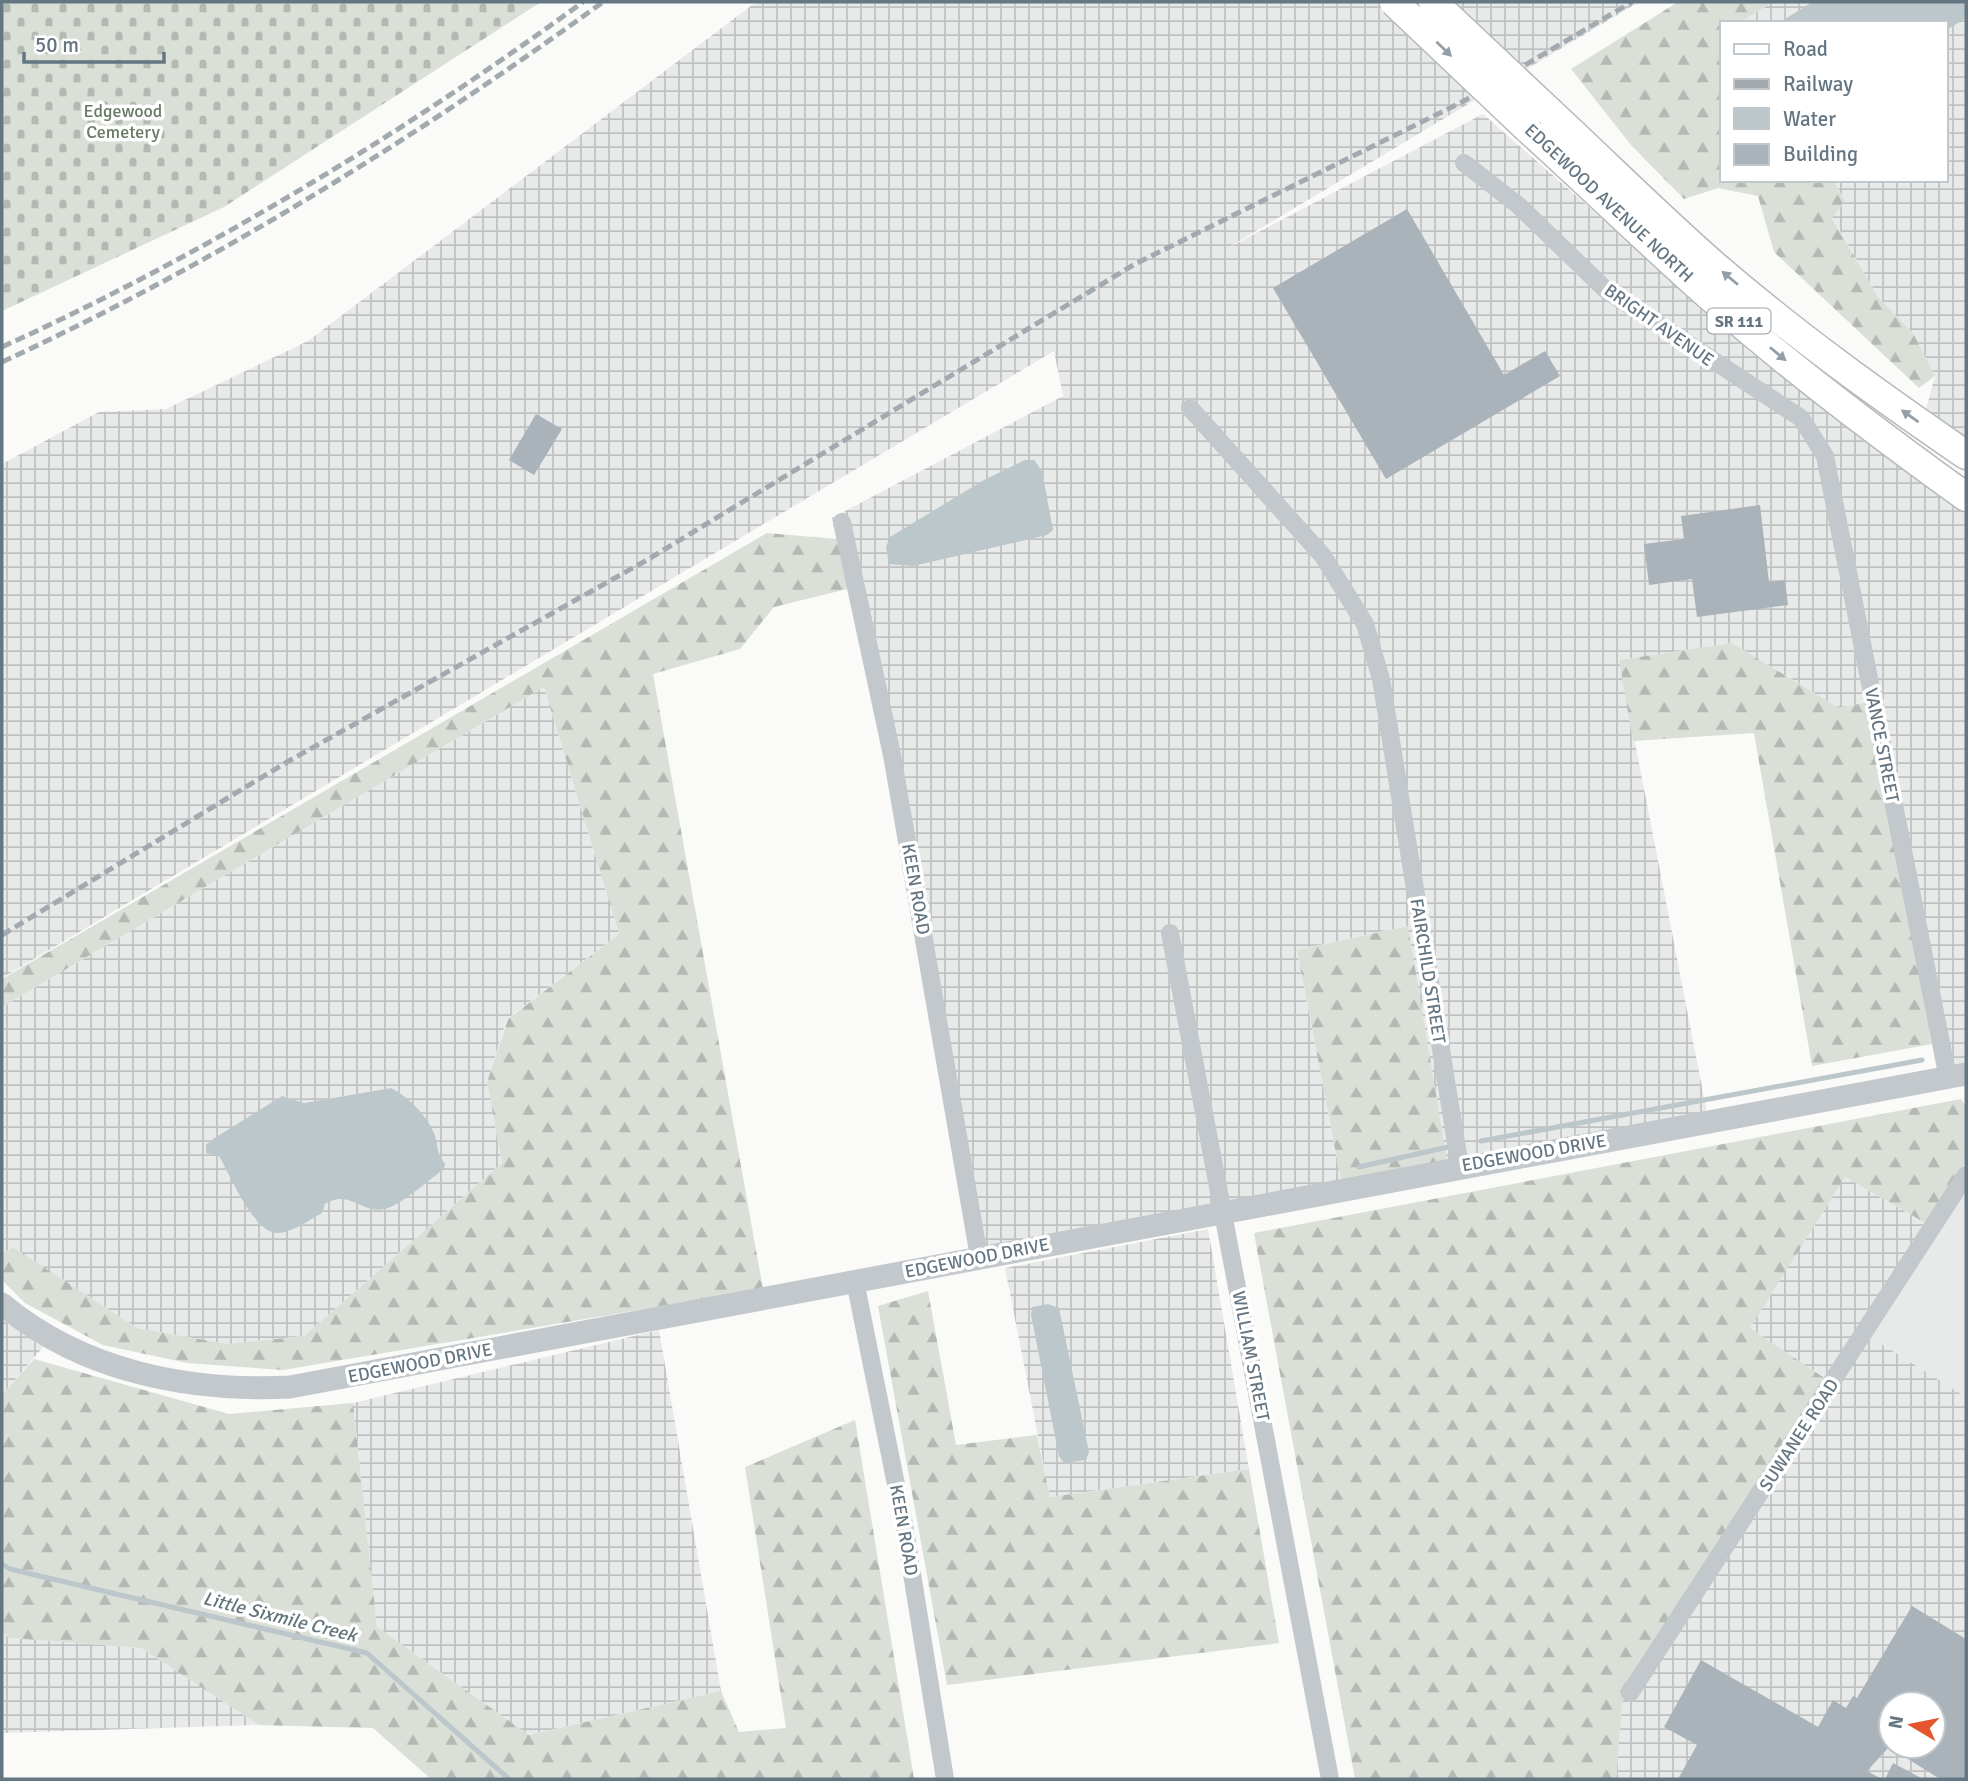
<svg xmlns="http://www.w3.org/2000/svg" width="1968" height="1781" viewBox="0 0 1968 1781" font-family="Signika,sans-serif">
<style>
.built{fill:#e8e9e9}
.industrial{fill:url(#industrial-grid);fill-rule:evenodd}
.forest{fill:url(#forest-firs)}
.cemetery{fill:url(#cemetery-stones)}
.water{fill:#bbc7cb}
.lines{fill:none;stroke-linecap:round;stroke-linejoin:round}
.stream{stroke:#bbc7cb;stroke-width:5}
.building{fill:#aab3b9;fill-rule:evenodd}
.primary-casing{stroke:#b5babe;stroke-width:31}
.minor{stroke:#c3c8cc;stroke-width:18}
.tertiary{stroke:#c3c8cc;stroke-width:23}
.primary{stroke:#fff;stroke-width:28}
.rail{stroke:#a2aab0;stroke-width:5;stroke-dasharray:10 5;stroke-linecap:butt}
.primary-bridge-casing{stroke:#b5babe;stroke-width:31;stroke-linecap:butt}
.primary-bridge{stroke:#fff;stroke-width:28}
.oneway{fill:#939fa8}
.labels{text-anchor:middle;stroke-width:7;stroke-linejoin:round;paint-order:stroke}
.shield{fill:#fff;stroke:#939fa8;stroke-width:2}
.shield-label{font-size:16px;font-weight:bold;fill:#657683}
.park-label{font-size:18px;fill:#687a64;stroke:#fff}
.street-label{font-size:18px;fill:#657683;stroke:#fff}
.water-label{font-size:19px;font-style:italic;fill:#60757c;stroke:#fff}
</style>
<defs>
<pattern id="industrial-grid" width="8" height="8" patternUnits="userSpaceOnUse" patternTransform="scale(1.75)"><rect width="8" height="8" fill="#e8e9e9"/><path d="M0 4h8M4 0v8" fill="none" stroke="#c0c1c2"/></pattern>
<pattern id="forest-firs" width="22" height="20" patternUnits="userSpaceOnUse" patternTransform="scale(1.75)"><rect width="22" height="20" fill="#dadfd7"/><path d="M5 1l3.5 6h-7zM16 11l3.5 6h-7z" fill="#b4b9b4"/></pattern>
<pattern id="cemetery-stones" width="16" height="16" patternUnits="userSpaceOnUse" patternTransform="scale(1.75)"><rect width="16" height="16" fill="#dadfd7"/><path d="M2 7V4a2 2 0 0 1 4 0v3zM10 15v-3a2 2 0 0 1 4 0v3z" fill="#b4b9b4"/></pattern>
</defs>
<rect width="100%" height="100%" fill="#fafaf8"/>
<path class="built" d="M1966,1161V1397L1859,1330Z"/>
<g class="industrial">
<path d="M756,2H1639L1226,249L1483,114L1745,344L1966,513V1065L1937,1070L1868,702L1839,708L1732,643L1619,660L1707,1113L1447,1160L1407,926L1297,950L1341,1180L986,1249L862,587L847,589L832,518L1063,396L1054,351L2,978V464L99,412L166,409L308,341Z"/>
<path d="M1773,2H1966V441L1925,413L1935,376L1913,333L1878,297L1832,217L1845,201L1833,180H1945V23H1739Z"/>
<path d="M544,687L619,934L507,1019L487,1082L502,1163L304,1336L228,1344L137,1328L13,1247L2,1254V1007ZM391,1088L436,1152L353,1199L335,1198L325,1204L322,1213L289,1230L278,1233L254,1218L219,1156L207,1145L282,1096L304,1103Z"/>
<path d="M1845,1177L1927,1224L1859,1330L1966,1397V1779H1616L1623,1694L1826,1379L1749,1328ZM1891,1704H1933V1746H1891Z"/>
<path d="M1208,1229L1249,1469L1050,1497L1005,1268Z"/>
<path d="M2,1319L43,1347L2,1395Z"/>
<path d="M659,1330L721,1691L529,1735L377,1627L353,1403Z"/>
<path d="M2,1631L9,1638L141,1648L259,1725L2,1733Z"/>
</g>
<g class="forest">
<path d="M1678,2H1773L1739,23H1721V180H1833L1845,201L1832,218L1878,297L1913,333L1935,376L1919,388L1774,252L1758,196L1718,188L1684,199L1631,145L1571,69Z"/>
<path d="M767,533L837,539L847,589L774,607L740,649L653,674L763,1289L283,1370L187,1363L103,1345L25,1303L2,1280V1254L13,1247L137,1328L228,1344L304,1336L502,1163L487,1082L508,1019L619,934L544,687L2,1007V979Z"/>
<path d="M1732,643L1839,708L1868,702L1932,1044L1812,1066L1754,733L1633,741L1619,660Z"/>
<path d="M1408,926L1447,1160L1341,1180L1297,950Z"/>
<path d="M1961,1099L1966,1106V1161L1927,1224L1845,1177L1750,1328L1826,1379L1623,1694L1616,1779H1355L1254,1233Z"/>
<path d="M928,1291L956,1445L1037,1435L1050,1497L1249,1469L1279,1643L947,1685L878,1306Z"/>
<path d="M34,1359L229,1414L353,1403L377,1627L529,1735L721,1691L739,1732L786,1728L745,1467L855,1420L914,1779H431L373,1728L259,1725L141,1648L9,1638L2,1631V1395Z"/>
</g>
<path class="cemetery" d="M2,2H541L224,207L2,311Z"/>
<g class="water">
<path d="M1812,2H1966V18L1945,31V23H1779Z"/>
<path d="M1025,460H1034L1042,471L1053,530L1047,535L913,566L889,564L886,547L890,537L984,480Z"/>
<path d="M391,1088C408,1097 426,1114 434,1133C439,1145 435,1151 445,1164L444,1169C430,1179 403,1203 388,1208C362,1217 352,1188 325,1204L322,1213C309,1220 292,1233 277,1233C254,1233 230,1175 219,1156L206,1153V1145L213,1139L282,1096L304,1103Z"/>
<path d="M1048,1304L1059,1308L1089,1452L1086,1460L1064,1463L1059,1456L1031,1315L1032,1307Z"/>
</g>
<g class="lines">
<g class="stream">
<path d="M1481,1141L1922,1060"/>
<path d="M1359,1167L1448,1147"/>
<path d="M2,1564L10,1569L367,1653L509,1779"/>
</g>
</g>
<g class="building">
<path d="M1407,209L1504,375L1545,351L1560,376L1386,479L1273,288Z"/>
<path d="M536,414L562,429L534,475L509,460Z"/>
<path d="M1760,505L1769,582L1785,580L1788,605L1697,617L1692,579L1649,585L1644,544L1684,539L1681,516Z"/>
<path d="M1912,1606L1966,1639V1779H1940L1889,1747L1867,1771L1882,1779H1678L1697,1745L1664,1727L1701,1660L1818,1727L1833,1700L1846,1708L1853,1696L1857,1698ZM1891,1704H1933V1746H1891Z"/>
<path d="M1893,1763L1923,1779H1885Z"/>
</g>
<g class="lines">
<g class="primary-casing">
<g id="primary">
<path d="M1551,113C1606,164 1659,217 1715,266C1795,335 1880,396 1966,455"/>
<path d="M1527,128C1588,183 1646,240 1707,294C1789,367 1877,433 1966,497"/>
</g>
</g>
<g class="minor">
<path d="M1464,163L1518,205L1606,290L1801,418L1825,456L1948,1078"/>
<path d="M1190,408L1323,556L1365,624L1381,679L1460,1167"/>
<path d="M842,522L892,755L979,1257"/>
<path d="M1170,933L1330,1779"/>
<path d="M855,1281L904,1524L945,1779"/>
<path d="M1630,1693L1966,1175"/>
</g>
<path class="tertiary" d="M2,1304C82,1371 188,1392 290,1387L1966,1074"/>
<use href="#primary" class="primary"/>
<g class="rail">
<path d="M2,347C206,254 402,134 583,2"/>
<path d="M2,362C214,264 414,139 603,2"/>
<path d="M2,935L287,762L647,560L1135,264L1464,101L1632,2"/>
</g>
<g class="primary-bridge-casing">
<g id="primary-bridge">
<path d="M1394,2L1527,128"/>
<path d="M1433,2L1551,113"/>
</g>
</g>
<use href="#primary-bridge" class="primary-bridge"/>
</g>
<defs><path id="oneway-solid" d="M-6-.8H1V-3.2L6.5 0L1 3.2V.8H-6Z" transform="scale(1.75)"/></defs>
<g class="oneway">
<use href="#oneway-solid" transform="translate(1444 49) rotate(44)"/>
<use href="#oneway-solid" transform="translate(1730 278) rotate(-140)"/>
<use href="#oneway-solid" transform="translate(1778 354) rotate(40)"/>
<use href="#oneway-solid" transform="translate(1910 416) rotate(-145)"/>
</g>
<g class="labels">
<rect class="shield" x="1707.5" y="308.5" width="63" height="25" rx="5"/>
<g class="shield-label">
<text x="1739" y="327">SR 111</text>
</g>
<g class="park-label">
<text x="123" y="117">Edgewood<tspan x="123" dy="21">Cemetery</tspan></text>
</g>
<g class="street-label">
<text transform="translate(1609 203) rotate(43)" y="6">EDGEWOOD AVENUE NORTH</text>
<text transform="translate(1659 325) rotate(35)" y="6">BRIGHT AVENUE</text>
<text transform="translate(1882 745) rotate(79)" y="6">VANCE STREET</text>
<text transform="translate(916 889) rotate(80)" y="6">KEEN ROAD</text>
<text transform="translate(1428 971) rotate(81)" y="6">FAIRCHILD STREET</text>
<text transform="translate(1534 1153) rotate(-10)" y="6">EDGEWOOD DRIVE</text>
<text transform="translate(977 1258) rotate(-11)" y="6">EDGEWOOD DRIVE</text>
<text transform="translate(1251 1356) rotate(79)" y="6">WILLIAM STREET</text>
<text transform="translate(420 1363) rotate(-11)" y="6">EDGEWOOD DRIVE</text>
<text transform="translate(1799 1435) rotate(-57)" y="6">SUWANEE ROAD</text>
<text transform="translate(904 1530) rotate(80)" y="6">KEEN ROAD</text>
</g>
<g class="water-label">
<text transform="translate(280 1616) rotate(14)" y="7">Little Sixmile Creek</text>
</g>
</g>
<rect width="1968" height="1781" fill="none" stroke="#657683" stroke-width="7"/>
<rect x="1720" y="21" width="228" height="161" fill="#ffffff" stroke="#c1c8cd" stroke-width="2"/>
<rect x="1734" y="44" width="35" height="10" fill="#ffffff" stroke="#c1c8cd" stroke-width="2"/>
<text x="1783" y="56" font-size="21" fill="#657683">Road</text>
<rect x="1734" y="79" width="35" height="10" fill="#a2aab0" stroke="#c1c8cd" stroke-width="2"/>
<text x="1783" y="91" font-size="21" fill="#657683">Railway</text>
<rect x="1734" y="108" width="35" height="21" fill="#bbc7cb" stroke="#c1c8cd" stroke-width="2"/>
<text x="1783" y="126" font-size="21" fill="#657683">Water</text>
<rect x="1734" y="144" width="35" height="21" fill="#aab3b9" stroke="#c1c8cd" stroke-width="2"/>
<text x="1783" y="161" font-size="21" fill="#657683">Building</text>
<g transform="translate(1912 1725) rotate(280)"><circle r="33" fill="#ffffff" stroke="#c1c8cd" stroke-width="2"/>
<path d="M0-5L12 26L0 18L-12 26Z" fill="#e4572e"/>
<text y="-10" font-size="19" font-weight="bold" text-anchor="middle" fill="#657683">N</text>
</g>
<path d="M24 52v10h140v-10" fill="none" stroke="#657683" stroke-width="3.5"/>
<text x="35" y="52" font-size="21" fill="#657683" stroke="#ffffff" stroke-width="5" paint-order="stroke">50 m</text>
</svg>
